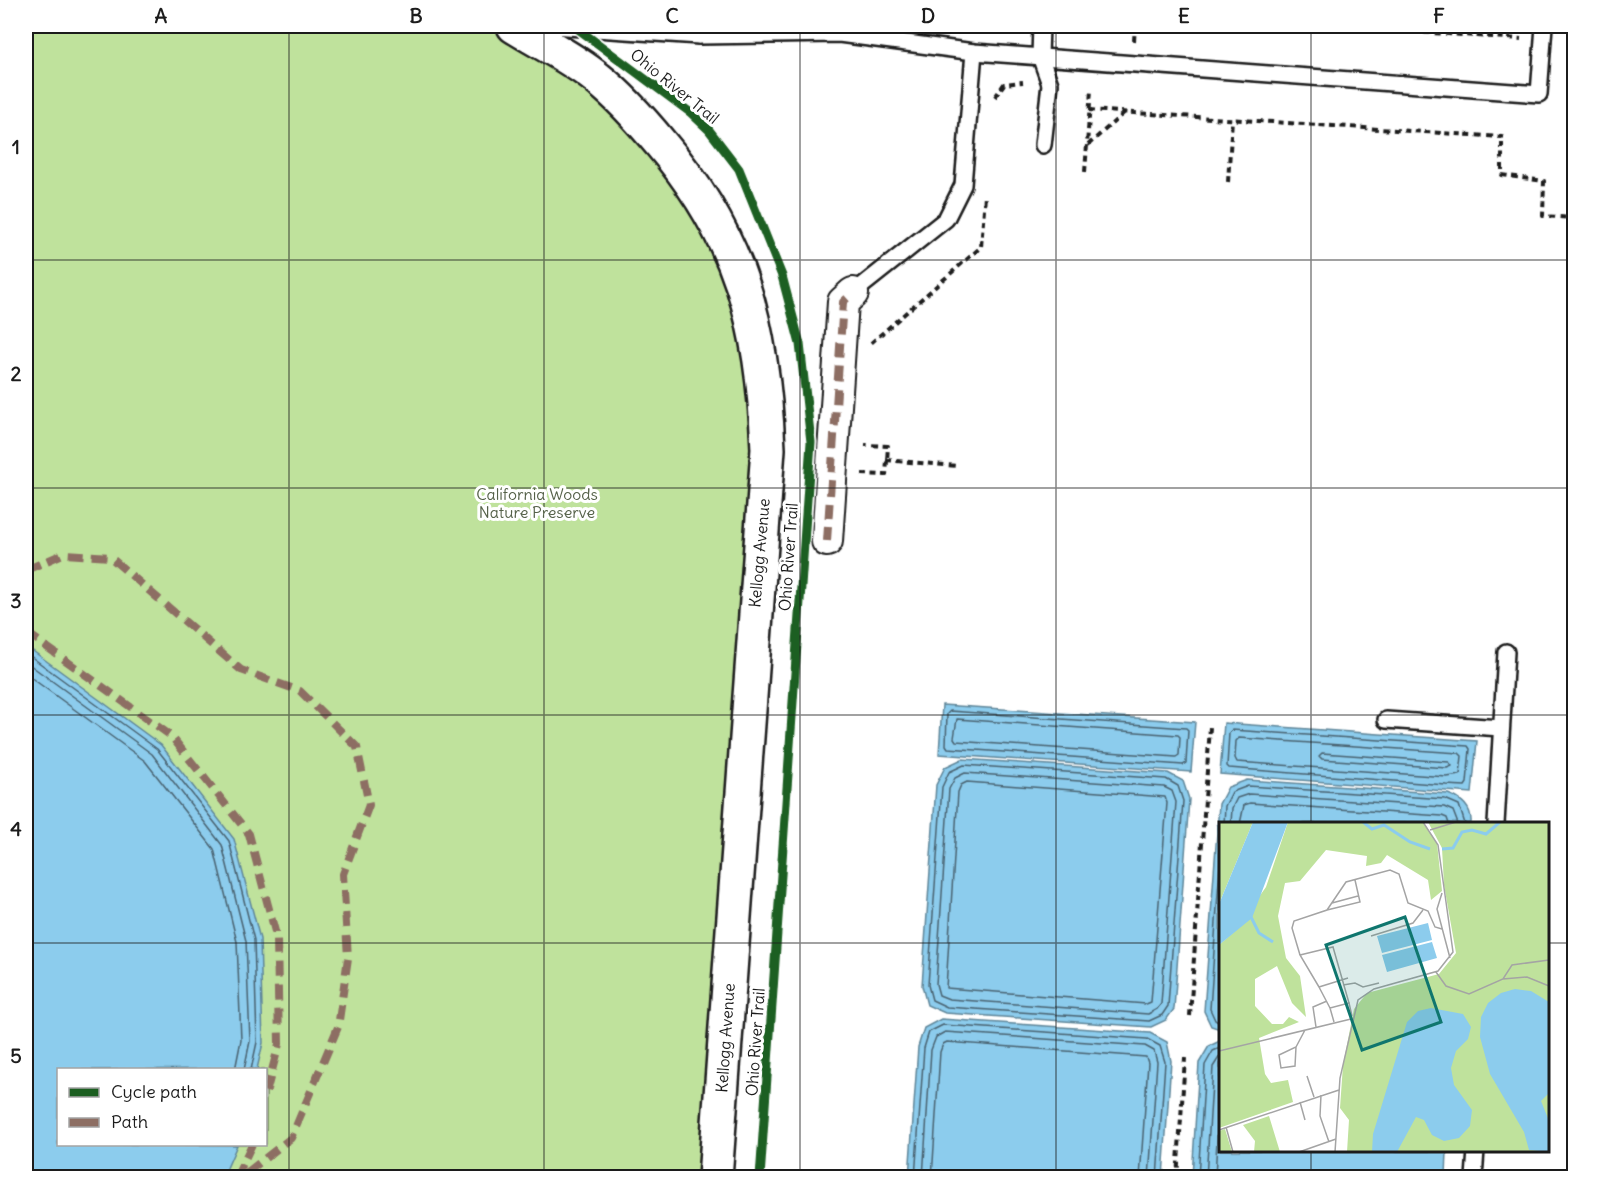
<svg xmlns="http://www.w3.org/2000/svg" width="1600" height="1203" viewBox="0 0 1600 1203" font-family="Delius,sans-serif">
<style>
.green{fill:#bfe29c;stroke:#6e7f5c;stroke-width:1.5;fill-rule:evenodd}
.water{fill:#8ccced;stroke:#5f8699;stroke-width:1.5}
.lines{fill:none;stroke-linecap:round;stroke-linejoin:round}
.shore{stroke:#496270;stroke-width:1.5}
.lane-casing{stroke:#1c1c1c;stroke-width:20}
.street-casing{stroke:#1c1c1c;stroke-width:34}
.primary-casing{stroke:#1c1c1c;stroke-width:38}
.path{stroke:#1c1c1c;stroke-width:4;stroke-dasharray:6 4.5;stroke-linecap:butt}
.lane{stroke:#fff;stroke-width:15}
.street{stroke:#fff;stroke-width:30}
.primary{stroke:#fff;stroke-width:33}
.quiet{stroke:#8d6e63;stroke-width:8;stroke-dasharray:15 8;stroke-linecap:butt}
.cycleway-casing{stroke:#fff;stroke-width:13}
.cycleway{stroke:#1b5e20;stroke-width:9}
.grid{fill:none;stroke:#1c1c1c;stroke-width:1.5;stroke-opacity:0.55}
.labels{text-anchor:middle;stroke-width:6;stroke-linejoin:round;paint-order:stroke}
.street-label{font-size:16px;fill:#1c1c1c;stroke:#fff}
.park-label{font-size:16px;fill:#556149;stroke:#fff}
.inset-river{fill:none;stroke:#8ccced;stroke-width:3}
.inset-road{fill:none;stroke:#a4a4a4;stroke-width:1.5}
.view{fill:#0f766e;fill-opacity:0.15;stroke:#0f766e;stroke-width:3}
.inset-edge{fill:none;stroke:#1c1c1c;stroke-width:3}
.neatline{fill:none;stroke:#1c1c1c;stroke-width:2}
.grid-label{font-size:20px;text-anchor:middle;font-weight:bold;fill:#1c1c1c}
</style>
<rect width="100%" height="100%" fill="#fff"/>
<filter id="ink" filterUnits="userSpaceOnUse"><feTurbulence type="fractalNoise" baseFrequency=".0167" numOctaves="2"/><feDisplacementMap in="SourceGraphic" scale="12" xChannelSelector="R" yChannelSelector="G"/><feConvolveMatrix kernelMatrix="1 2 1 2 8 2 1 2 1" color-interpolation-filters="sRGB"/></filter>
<g filter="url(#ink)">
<path class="green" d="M26,26H514L691,179L766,389L715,1177H26ZM58,1070H266V1144H58Z"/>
<g class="water">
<path d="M26,646L161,745L234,839L260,939L263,1043L257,1069L58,1070V1144L237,1145L223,1177H26Z"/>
<path d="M942,705L1195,722L1191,772L939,754Z"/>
<path d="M1224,723L1477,741L1472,793L1220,774Z"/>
<path d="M962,759L1168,773L1183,781L1189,799L1174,1009L1166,1020L1151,1027L945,1013L927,1005L922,986L936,785L945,767Z"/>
<path d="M1247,780L1448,794C1462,799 1472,807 1471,823L1220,824V1029L1211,1026L1204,1011L1219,804L1228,787Z"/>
<path d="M941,1019L1150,1033L1167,1042L1171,1061L1163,1177H909L918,1047L924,1028Z"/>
<path d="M1220,1041V1150L1447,1151L1446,1177H1192L1199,1063L1209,1046Z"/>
</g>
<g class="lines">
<g class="shore">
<path d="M26,653L157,749L229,841L254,940L257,1042L251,1070"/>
<path d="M26,662L152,754L222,845L246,941L250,1041L244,1070"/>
<path d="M26,674L145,761L214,849L237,942L241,1040L235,1070"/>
<path d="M950,711L1186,728L1188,730L1186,763L1183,765L948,748L946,745L947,714Z"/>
<path d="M957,719L1178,735L1180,737L1179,755L1176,757L956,741L954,738Z"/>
<path d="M1232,730L1468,746L1470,749L1467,783L1465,786L1446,785L1229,768L1227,766L1229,733Z"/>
<path d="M1239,738L1459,753L1462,756L1460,775L1447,777L1237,762L1235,758L1236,741Z"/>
<path d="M1322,753L1449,762L1452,766L1447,768L1322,759L1319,756Z"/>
<path d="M964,765L1166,779L1178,786L1183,801L1168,1006L1162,1015L1149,1021L947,1007L932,1000L928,985L942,787L949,772Z"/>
<path d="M965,773L1164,787L1172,791L1176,802L1161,1004L1157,1009L1148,1014L949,999L939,995L936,984L949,789L955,778Z"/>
<path d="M967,782L1165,797L1167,803L1151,1002L1146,1004L946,988L958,792L961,785Z"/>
<path d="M1224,824L1225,806L1232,792L1248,786L1445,799L1459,805L1465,824"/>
<path d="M1231,824L1232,808L1237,798L1249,794L1444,807L1453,811L1458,824"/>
<path d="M1240,824L1244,805L1250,803L1442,816L1447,818L1449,824"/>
<path d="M1220,864L1210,1009L1215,1020L1220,1023"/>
<path d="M915,1178L924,1048L929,1032L943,1025L1147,1039L1160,1046L1165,1062L1157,1178"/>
<path d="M923,1178L931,1050L936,1037L945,1032L1145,1046L1154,1051L1157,1062L1149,1178"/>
<path d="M932,1178L940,1052L943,1044L947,1042L1146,1057L1148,1063L1140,1178"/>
<path d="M1198,1178L1205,1065L1213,1051L1220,1048"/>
<path d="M1206,1178L1213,1067L1220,1056"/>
<path d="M1215,1178L1220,1083"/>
</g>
<g class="lane-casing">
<g id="lane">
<path d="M552,26L699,36L700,26"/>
<path d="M1041,26L1040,56L1050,84L1043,145"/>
<path d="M699,36L839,34L974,52L1539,94L1544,26"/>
<path d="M853,293L946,219L963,185L974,52"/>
<path d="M1386,720L1501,728"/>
<path d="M1496,824L1506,652"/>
<path d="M1474,1178L1476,1150"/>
</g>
</g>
<g class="street-casing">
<path id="street" d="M827,541L843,302L853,293"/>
</g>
<g class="primary-casing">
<path id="primary" d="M514,26C541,43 573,58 598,79C622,98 642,121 661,144C742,239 763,327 768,449L715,1178"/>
</g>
<g class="path">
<path d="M1330,26L1521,39"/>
<path d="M1134,41L1135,26"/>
<path d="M995,97L1004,84L1023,82"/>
<path d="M1089,110L1502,137V175L1544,181L1543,216L1574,218"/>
<path d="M1088,145L1125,112"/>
<path d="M1085,172L1091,90"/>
<path d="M1228,182L1232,119"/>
<path d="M871,343L981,247L985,196"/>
<path d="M886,460L957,466"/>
<path d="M862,474L886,475L888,446L865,445"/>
<path d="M1190,1016L1210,727"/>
<path d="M1177,1178L1185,1058"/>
</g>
<use href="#lane" class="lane"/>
<use href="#street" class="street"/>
<use href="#primary" class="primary"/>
<g class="quiet">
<path d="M827,541L843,302L853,293"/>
<path d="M26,570L63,554L110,557L241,670L300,691L357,747L369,805L343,874L348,958L338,1027L291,1138L240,1178"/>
<path d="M26,632L171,736L249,834L277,939L279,1044L266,1093"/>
<path d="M236,1178L252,1144"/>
</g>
<g class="cycleway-casing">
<path id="cycleway" d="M574,26L691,113L709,130L739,169L782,276L800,344L811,442L760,1178"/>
</g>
<use href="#cycleway" class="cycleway"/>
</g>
</g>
<path class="grid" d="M289,26V1178M544,26V1178M800,26V1178M1056,26V1178M1311,26V824M26,260H1574M26,488H1574M26,715H1574M26,943H1220M1548,943H1574M1311,1150V1178"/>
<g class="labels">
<g class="street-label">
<text transform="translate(675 86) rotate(39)" y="6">Ohio River Trail</text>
<text transform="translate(759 553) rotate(-85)" y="6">Kellogg Avenue</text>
<text transform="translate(788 557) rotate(-86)" y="6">Ohio River Trail</text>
<text transform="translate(725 1038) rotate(-86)" y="6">Kellogg Avenue</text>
<text transform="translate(755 1042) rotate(-86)" y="6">Ohio River Trail</text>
</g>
<g class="park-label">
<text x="537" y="500">California Woods<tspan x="537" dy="18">Nature Preserve</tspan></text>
</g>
</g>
<g transform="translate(1219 822)">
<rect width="330" height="330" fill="#fff"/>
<path d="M0,0H34L0,82ZM69,0H204L218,21L223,69L212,78L209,58L168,33L162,41L147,44L148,34L107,28L81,59L66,61L59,94L67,136L81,154L87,195L73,181L58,144L36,157V184L53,202H64L70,195L80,200L40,216L46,252L52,261L69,258L74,280L0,306V123L15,110L47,65ZM209,0H330V330H128L130,298L121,286L124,243L135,187L148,171L220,152L237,131L225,63L223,26ZM50,294L61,330H35L36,319L24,303ZM6,307L13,330H0V309Z" fill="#bfe29c"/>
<path d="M34,0H69L33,96L0,123V82ZM209,101L213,118L163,131L158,114ZM213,120L218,136L168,150L163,133ZM296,167L312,169L330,180V271L322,279L330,299V330L310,328L305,310L271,252L261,215L262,195L269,181L282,171ZM212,186L244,192L252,205L249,217L237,229L232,246L235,263L253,288L251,304L240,316L225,319L213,313L205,298L197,295L178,330H153L154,312L188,200L199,189Z" fill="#8ccced"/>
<path class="inset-river" d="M144,0L153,7L165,3L191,20L211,27M223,27L234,26L243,10L253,8L267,12L281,0M32,95L40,111L54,120"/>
<path class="inset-road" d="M211,8L237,0M223,71L218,87L231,136M113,81L139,74M108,88L141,80L136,58M152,114L194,101L204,88M81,133L73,106L75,99L108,88L127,60L171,48L180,52L189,81L209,89L216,105L223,107M217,150L227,164L250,172L284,157L293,143L330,138M284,157L308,155L330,164M124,163L136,161L144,165L160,161M100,165L81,133L114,125L130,181M111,186L100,165L129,156M115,200L111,186L130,181L133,194M97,205L94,185L108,179M77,225L76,244L62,246L60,233L77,225L86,208M0,229L132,197M88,254L95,275M102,273L101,294L110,320M81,280L86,298M7,305L14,330M0,308L120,268M80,330L117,317M116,330L121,256L139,178L155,167L219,149L234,130L219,23L204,0"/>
<path class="view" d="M186,95L222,200L143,228L107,123Z"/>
<rect width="330" height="330" class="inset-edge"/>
</g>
<rect width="1600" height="1203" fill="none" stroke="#fff" stroke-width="66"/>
<rect x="57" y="1068" width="210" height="78" fill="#ffffff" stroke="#a4a4a4" stroke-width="1.5"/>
<rect x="69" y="1088" width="30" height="9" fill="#1b5e20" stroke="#a4a4a4" stroke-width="1.5"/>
<text x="111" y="1098" font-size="18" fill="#1c1c1c">Cycle path</text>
<rect x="69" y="1118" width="30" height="9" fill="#8d6e63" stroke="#a4a4a4" stroke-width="1.5"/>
<text x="111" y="1128" font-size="18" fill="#1c1c1c">Path</text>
<rect x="33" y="33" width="1534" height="1137" class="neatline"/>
<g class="grid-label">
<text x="161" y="23">A</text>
<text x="416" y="23">B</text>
<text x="672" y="23">C</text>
<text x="928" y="23">D</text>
<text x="1184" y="23">E</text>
<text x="1439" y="23">F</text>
<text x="16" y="154">1</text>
<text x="16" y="381">2</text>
<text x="16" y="608">3</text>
<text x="16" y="836">4</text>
<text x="16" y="1063">5</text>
</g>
</svg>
